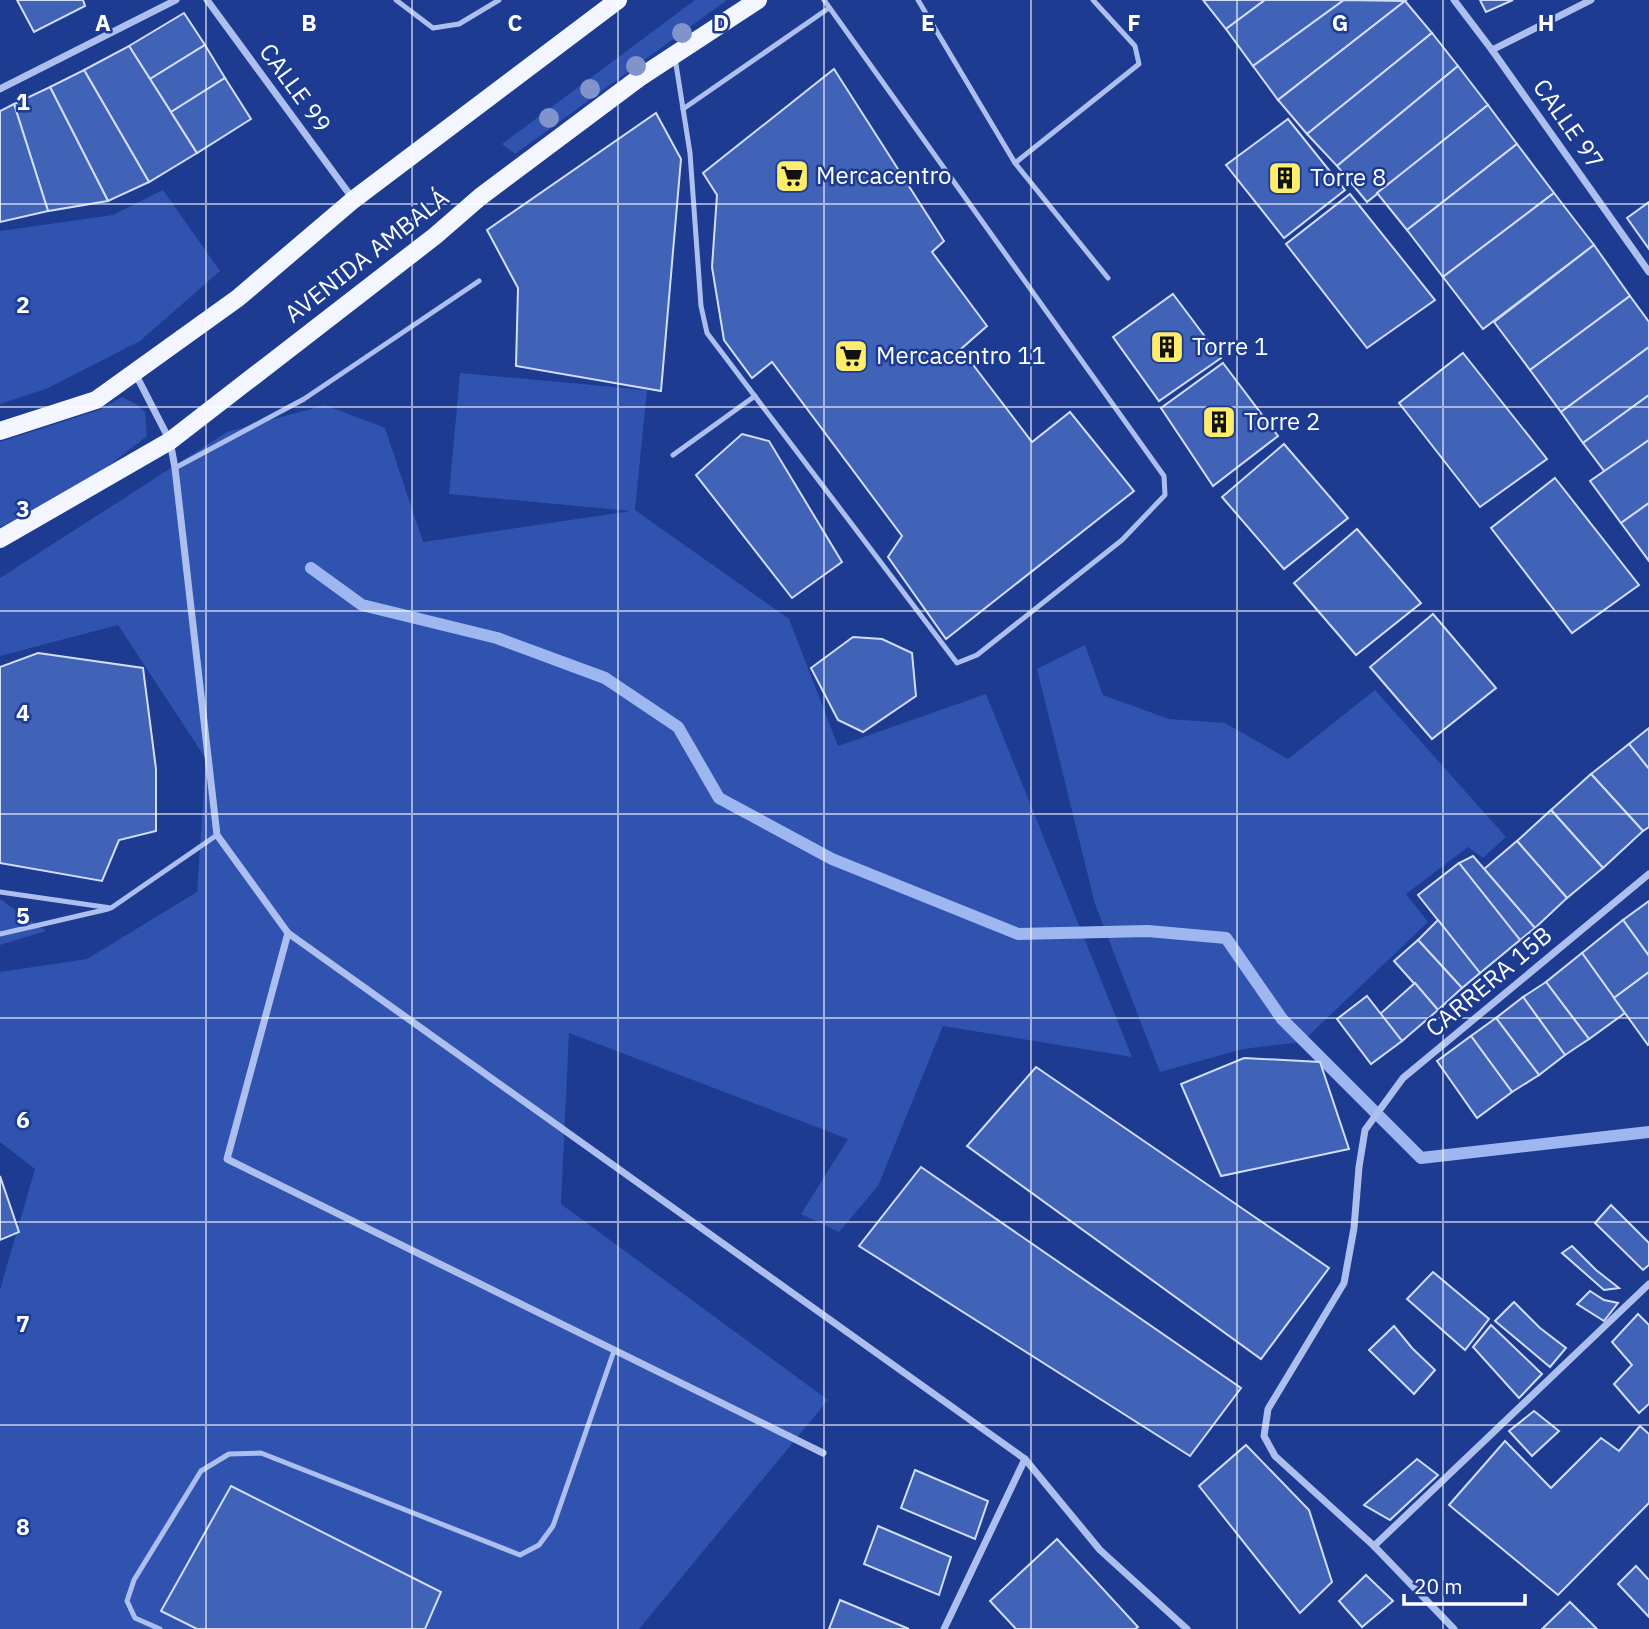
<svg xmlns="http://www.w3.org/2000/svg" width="1649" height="1629" viewBox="0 0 1649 1629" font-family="'IBM Plex Sans',sans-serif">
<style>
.green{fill:#2f53af}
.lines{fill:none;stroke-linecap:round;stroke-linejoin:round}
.stream{stroke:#9fb7f0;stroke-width:12}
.building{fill:#4062b7;stroke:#d2ddfa;stroke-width:2}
.lane{stroke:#acbfee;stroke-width:5}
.street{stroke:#acbfee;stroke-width:7}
.primary{stroke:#f3f6ff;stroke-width:18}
.tree{fill:#8094cb}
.grid{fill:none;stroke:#fff;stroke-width:2;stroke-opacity:0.55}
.labels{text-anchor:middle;stroke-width:5;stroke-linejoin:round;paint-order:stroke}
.street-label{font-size:24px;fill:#fff;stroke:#1c3b91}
.poi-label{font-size:24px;fill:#fff;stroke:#1c3b91;text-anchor:start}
.grid-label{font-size:23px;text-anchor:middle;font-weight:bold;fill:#fff;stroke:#1c3b91;stroke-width:5;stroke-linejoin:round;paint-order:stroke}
</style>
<rect width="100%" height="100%" fill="#1c3b91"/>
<g class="green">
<path d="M695,0H727L515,154L502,144Z"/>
<path d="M163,190L220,271L140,341L46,389L0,404V231L113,215Z"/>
<path d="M460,373L647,390L635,510L789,619L838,746L986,694L1132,1057L943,1026L878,1186L839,1232L801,1214L848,1139L569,1033L561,1204L828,1400L639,1629H0V1290L35,1169L0,1142V972L87,959L197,892L206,759L118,625L0,656V578L227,432L325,405L385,428L423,542L631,511L449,494Z"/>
<path d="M122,397L136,404L145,412L147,436L76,491L0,527V442L99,410Z"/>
<path d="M1085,645L1103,695L1169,719L1225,723L1288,759L1375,690L1506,837L1483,858L1468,847L1406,894L1428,922L1302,1042L1243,1049L1160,1072L1095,904L1037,669Z"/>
<path d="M0,899L46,931L0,945Z"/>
</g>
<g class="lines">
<path class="stream" d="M311,568L362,605L497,638L605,678L678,727L719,798L832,859L1018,934L1148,931L1226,938L1282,1019L1421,1158L1649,1132"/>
</g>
<g class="building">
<path d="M17,0H83L85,6L34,32Z"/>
<path d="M1203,0H1265L1226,29Z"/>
<path d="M1265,0H1344L1253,66L1226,29Z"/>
<path d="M1344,0L1405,1L1278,100L1253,66Z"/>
<path d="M1480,0H1513L1486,12Z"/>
<path d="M1405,1L1432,33L1307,134L1278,100Z"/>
<path d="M184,13L205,45L150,79L129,46Z"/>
<path d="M1432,33L1458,66L1337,166L1307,134Z"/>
<path d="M205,45L225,78L171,112L150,79Z"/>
<path d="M129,46L197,153L149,182L84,70Z"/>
<path d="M1458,66L1488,105L1367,202L1337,166Z"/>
<path d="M834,69L944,241L932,252L987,326L961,349L1032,442L1070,412L1134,491L946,639L888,557L902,536L772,362L752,378L724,340L712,267L717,195L703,173Z"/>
<path d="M84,70L149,182L108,201L50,87Z"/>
<path d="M225,78L251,119L197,153L171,112Z"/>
<path d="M50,87L108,201L48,211L14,104Z"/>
<path d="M14,104L48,211L0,222V111Z"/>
<path d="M1488,105L1517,144L1407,230L1377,193Z"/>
<path d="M656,113L681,159L661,391L516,366L518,288L487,230Z"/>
<path d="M1288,119L1345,190L1284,238L1226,165Z"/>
<path d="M1517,144L1554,193L1443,277L1407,230Z"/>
<path d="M1554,193L1594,245L1483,329L1443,277Z"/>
<path d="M1350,194L1435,300L1367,348L1286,244Z"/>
<path d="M1649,202V249L1627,218Z"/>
<path d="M1594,245L1630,296L1530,370L1494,322Z"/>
<path d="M1173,294L1221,358L1159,401L1113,337Z"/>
<path d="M1630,296L1649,322V347L1561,412L1530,370Z"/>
<path d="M1649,347V395L1583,443L1561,412Z"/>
<path d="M1463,353L1547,459L1480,507L1399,403Z"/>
<path d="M1223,363L1278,436L1213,486L1161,408Z"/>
<path d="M1649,395V440L1605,472L1583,443Z"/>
<path d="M742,434L769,441L842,562L792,598L696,475Z"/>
<path d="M1649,440V503L1621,523L1590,481Z"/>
<path d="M1284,444L1348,518L1284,569L1222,497Z"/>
<path d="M1555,478L1639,585L1572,633L1491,528Z"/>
<path d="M1649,503V561L1621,523Z"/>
<path d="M1357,529L1421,603L1356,655L1294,583Z"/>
<path d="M1433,614L1496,688L1432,739L1370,667Z"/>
<path d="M853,637L882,639L912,653L916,696L863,732L838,720L811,668Z"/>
<path d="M38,653L143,668L156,769V831L119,840L102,881L0,863V667Z"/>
<path d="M1649,728V769L1629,744Z"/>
<path d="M1629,744L1649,769V827L1643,831L1591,774Z"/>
<path d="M1591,774L1643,831L1603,868L1551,810Z"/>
<path d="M1551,810L1603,868L1567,898L1517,841Z"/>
<path d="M1517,841L1567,898L1535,928L1484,869Z"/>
<path d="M1473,856L1535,928L1520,940L1459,863Z"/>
<path d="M1459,863L1520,940L1480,973L1418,895Z"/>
<path d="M1649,901V956L1623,920Z"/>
<path d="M1438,920L1480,973L1462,988L1418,940Z"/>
<path d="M1623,920L1649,956V972L1614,998L1582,953Z"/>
<path d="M1418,940L1462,988L1438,1010L1394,961Z"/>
<path d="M1582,953L1625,1013L1589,1039L1546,982Z"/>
<path d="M1649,972V1044L1648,1045L1614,998Z"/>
<path d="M1546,982L1589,1039L1565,1055L1523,997Z"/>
<path d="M1415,983L1438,1010L1402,1041L1380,1014Z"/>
<path d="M1367,996L1402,1041L1371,1064L1337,1019Z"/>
<path d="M1523,997L1565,1055L1539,1075L1496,1018Z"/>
<path d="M1496,1018L1539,1075L1512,1092L1471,1036Z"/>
<path d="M1471,1036L1512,1092L1477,1118L1437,1061Z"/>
<path d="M1244,1058L1320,1062L1349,1149L1221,1176L1181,1084Z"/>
<path d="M1036,1067L1329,1268L1261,1359L967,1146Z"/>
<path d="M921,1167L1241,1388L1190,1456L859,1246Z"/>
<path d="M0,1176L19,1232L0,1240Z"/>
<path d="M1611,1205L1649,1243V1265L1643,1270L1595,1223Z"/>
<path d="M1572,1246L1596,1270L1619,1288L1604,1290L1562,1253Z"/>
<path d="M1433,1272L1489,1319L1465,1350L1407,1299Z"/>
<path d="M1590,1291L1604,1300L1618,1303L1604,1321L1577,1304Z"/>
<path d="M1514,1302L1540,1328L1566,1348L1550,1367L1495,1321Z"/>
<path d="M1638,1314L1649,1325V1404L1639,1413L1614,1384L1632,1365L1612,1342Z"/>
<path d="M1491,1325L1542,1374L1519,1398L1473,1347Z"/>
<path d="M1394,1326L1412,1348L1435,1370L1414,1394L1369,1350Z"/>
<path d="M1534,1411L1559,1431L1532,1456L1509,1431Z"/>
<path d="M1640,1426L1649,1434V1503L1558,1595L1449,1505L1505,1441L1551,1488L1601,1438L1619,1451Z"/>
<path d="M1246,1445L1309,1510L1332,1582L1300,1613L1199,1486Z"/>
<path d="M1417,1459L1438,1475L1390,1520L1364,1505Z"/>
<path d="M915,1470L988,1501L975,1539L901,1508Z"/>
<path d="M231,1486L441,1592L425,1629H197L161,1611Z"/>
<path d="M878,1526L951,1557L939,1595L864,1564Z"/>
<path d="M1057,1539L1138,1627L1135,1629H1016L990,1601Z"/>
<path d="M1636,1566L1649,1580V1617L1618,1584Z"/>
<path d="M1366,1575L1393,1601L1362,1627L1339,1601Z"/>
<path d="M840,1600L909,1629H829Z"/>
<path d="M1570,1602L1597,1629H1542Z"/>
</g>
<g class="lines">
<g class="lane">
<path d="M396,0L433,28L459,24L499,0"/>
<path d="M918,0L1015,163L1108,278"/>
<path d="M675,58L690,153L701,306L707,333L957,663L977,655L1122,540L1165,495L1164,476L824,0"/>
<path d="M683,109L829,8"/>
<path d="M1015,163L1139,64L1135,46L1093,0"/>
<path d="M673,455L755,396"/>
<path d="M175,468L304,399L479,281"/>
<path d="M0,892L111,908L217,835"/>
<path d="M0,934L108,909"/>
<path d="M160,1629L135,1618L127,1601L134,1580L201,1471L229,1454L261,1453L520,1555L539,1545L553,1526L614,1351"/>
</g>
<g class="street">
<path d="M207,0L353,199"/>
<path d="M1454,0L1492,50L1649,272"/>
<path d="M1492,50L1591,0"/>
<path d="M0,89L176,0"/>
<path d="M135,373L170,441L175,468L217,835L288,933L227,1159L823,1453"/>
<path d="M288,933L1025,1459L1100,1550L1187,1629"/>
<path d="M1374,1546L1649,1284"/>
<path d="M944,1629L1025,1459"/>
<path d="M1454,1629L1374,1546L1275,1456L1264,1436L1268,1409L1344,1283L1354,1228L1359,1167L1365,1130L1403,1078L1649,874"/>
</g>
<g class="primary">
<path d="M0,431L96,400L238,298L353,200L618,0"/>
<path d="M0,539L170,441L435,236L480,197L639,78L758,0"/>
</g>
</g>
<g class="tree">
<circle cx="682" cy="33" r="10"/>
<circle cx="636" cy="66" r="10"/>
<circle cx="590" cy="89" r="10"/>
<circle cx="549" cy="118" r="10"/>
</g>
<path class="grid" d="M206,0V1629M412,0V1629M618,0V1629M824,0V1629M1031,0V1629M1237,0V1629M1443,0V1629M0,204H1649M0,407H1649M0,611H1649M0,814H1649M0,1018H1649M0,1222H1649M0,1425H1649"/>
<defs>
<g id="supermarket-square" transform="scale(1.75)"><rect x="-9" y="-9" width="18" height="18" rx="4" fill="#feed6a" stroke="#1c3b91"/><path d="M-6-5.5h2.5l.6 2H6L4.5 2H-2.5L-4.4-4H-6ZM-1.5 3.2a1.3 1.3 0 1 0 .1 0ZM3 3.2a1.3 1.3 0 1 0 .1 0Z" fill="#111"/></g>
<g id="building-square" transform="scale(1.75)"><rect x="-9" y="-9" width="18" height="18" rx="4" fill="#feed6a" stroke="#1c3b91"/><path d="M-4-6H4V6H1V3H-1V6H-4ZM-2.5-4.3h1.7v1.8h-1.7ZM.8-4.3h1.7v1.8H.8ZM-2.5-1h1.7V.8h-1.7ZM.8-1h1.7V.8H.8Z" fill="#111"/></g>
</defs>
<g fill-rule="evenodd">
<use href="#supermarket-square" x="792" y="176"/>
<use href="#building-square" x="1285" y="178"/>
<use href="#building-square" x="1167" y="347"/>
<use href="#supermarket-square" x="851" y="356"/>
<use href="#building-square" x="1219" y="422"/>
</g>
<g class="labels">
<g class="street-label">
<text transform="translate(295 88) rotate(54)" y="8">CALLE 99</text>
<text transform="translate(1568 124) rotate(55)" y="8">CALLE 97</text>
<text transform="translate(367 256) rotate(-38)" y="8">AVENIDA AMBALÁ</text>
<text transform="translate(1489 982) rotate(-40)" y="8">CARRERA 15B</text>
</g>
<g class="poi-label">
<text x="816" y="184">Mercacentro</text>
<text x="1310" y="186">Torre 8</text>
<text x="1192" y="355">Torre 1</text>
<text x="876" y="364">Mercacentro 11</text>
<text x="1244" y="430">Torre 2</text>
</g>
</g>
<g class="grid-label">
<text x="103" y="31">A</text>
<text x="309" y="31">B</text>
<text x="515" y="31">C</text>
<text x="721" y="31">D</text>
<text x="928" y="31">E</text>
<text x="1134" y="31">F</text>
<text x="1340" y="31">G</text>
<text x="1546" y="31">H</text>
<text x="23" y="110">1</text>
<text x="23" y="313">2</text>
<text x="23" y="517">3</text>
<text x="23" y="721">4</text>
<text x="23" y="924">5</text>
<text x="23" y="1128">6</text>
<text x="23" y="1332">7</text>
<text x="23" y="1535">8</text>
</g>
<path d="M1404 1594v10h121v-10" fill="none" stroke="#ffffff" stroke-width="3.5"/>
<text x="1414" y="1594" font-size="21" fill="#ffffff" stroke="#1c3b91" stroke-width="5" paint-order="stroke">20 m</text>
</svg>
